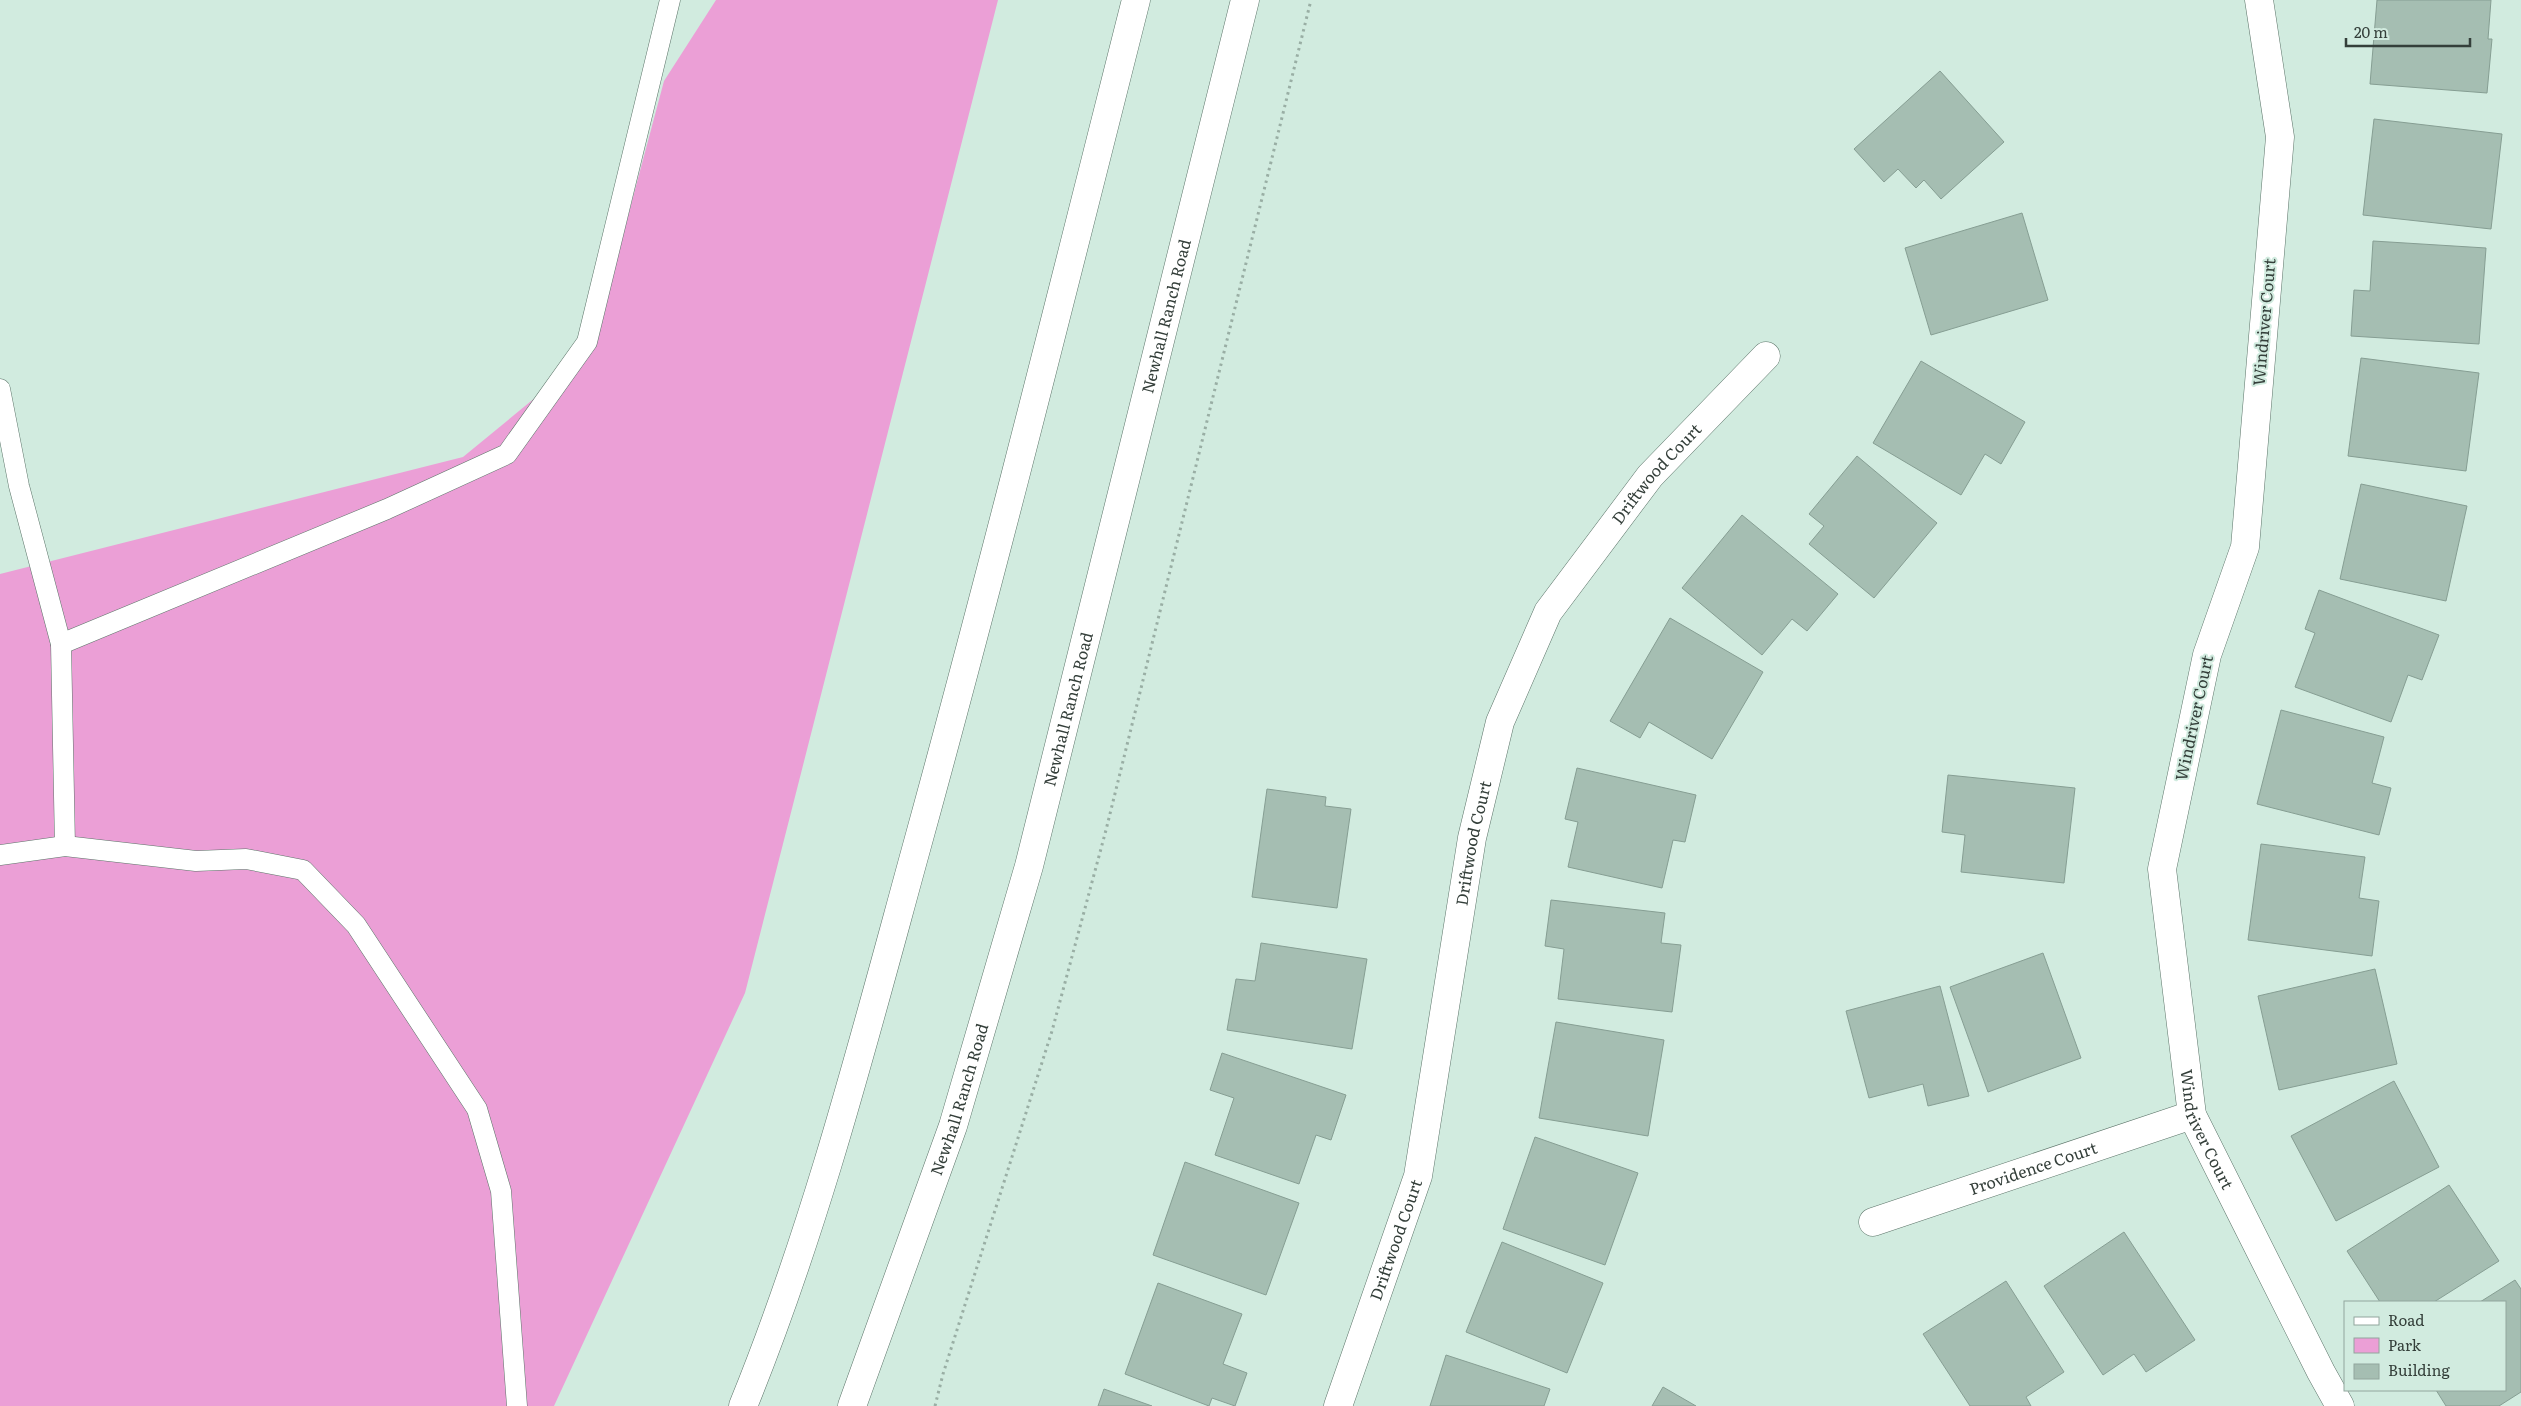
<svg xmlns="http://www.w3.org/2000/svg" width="2521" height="1406" viewBox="0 0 2521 1406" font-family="Literata,serif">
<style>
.green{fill:#eb9fd6}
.building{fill:#a5beb2;stroke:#869e93}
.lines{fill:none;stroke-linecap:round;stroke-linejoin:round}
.service-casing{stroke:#5c7469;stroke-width:21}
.minor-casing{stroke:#5c7469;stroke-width:29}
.primary-casing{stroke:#5c7469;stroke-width:29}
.path{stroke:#99aea4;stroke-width:3;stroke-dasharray:2.5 4;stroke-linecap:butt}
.service{stroke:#fff;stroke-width:20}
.minor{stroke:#fff;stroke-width:28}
.primary{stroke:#fff;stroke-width:28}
.labels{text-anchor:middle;stroke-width:4;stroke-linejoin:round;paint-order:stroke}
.street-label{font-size:16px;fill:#343f3a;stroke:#d1ebdf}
</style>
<rect width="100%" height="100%" fill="#d1ebdf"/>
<path class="green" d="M716,0H998L745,993L554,1406H0V574L463,457L592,351L664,81Z"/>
<g class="building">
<path d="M2377,0H2491L2488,39H2492L2487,93L2370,84Z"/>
<path d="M1940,71L2004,142L1941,199L1924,180L1916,188L1898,169L1884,182L1854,149Z"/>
<path d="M2374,119L2502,134L2491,229L2363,215Z"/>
<path d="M2022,213L2048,300L1931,335L1905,248Z"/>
<path d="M2373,241L2486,248L2479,344L2351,336L2354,290L2370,291Z"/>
<path d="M2361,358L2479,373L2466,471L2348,456Z"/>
<path d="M1921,361L2025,422L2001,464L1985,454L1961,495L1873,443Z"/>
<path d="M1857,456L1937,523L1874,598L1809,544L1824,526L1809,514Z"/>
<path d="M2361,484L2467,506L2446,601L2340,579Z"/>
<path d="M1742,515L1838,594L1807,631L1792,619L1762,655L1682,588Z"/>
<path d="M2319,590L2439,635L2422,680L2408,675L2391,722L2295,687L2315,633L2305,629Z"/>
<path d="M1670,618L1763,672L1712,759L1649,722L1640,738L1610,721Z"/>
<path d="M2281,710L2384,737L2372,783L2391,788L2379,835L2257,804Z"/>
<path d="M1577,768L1696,795L1685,842L1673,840L1662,888L1568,867L1578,822L1565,819Z"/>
<path d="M1948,775L2075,788L2064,883L1961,872L1965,835L1942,832Z"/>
<path d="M1267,789L1326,797L1325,806L1351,809L1337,908L1252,897Z"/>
<path d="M2261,844L2365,857L2359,898L2379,901L2372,956L2248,940Z"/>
<path d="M1551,900L1665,913L1661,943L1681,945L1672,1012L1558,999L1564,949L1545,946Z"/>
<path d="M1261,943L1367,959L1352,1049L1227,1030L1236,979L1255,981Z"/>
<path d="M2043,953L2081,1058L1988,1092L1950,987Z"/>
<path d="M2375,969L2397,1064L2279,1090L2258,996Z"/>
<path d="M1940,986L1969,1096L1928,1106L1923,1084L1869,1098L1846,1011Z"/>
<path d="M1556,1022L1664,1040L1648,1136L1539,1118Z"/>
<path d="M1222,1053L1346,1095L1331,1140L1316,1135L1299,1184L1215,1155L1234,1098L1210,1090Z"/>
<path d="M2394,1081L2439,1167L2336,1221L2291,1136Z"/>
<path d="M1535,1137L1638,1173L1605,1265L1503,1229Z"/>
<path d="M1185,1162L1299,1203L1266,1295L1153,1255Z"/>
<path d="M2449,1185L2499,1261L2434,1302H2380L2347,1251Z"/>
<path d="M2124,1232L2195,1340L2146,1372L2134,1354L2103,1375L2044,1286Z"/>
<path d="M1502,1242L1603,1283L1567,1373L1466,1332Z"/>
<path d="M2515,1280L2521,1289V1392L2499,1406H2446L2436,1390H2505V1302H2480Z"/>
<path d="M2006,1281L2064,1372L2026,1397L2031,1406H1970L1923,1334Z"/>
<path d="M1158,1283L1242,1314L1223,1364L1247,1373L1235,1406L1212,1398L1209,1406L1125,1374Z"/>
<path d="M1446,1355L1550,1389L1544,1406H1430Z"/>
<path d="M1663,1387L1696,1406H1652Z"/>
<path d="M1104,1389L1152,1406H1098Z"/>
</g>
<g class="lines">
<g class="service-casing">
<g id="service">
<path d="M0,389L19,486L61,644L65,846"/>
<path d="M61,644L387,509L507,454L587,342L670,0"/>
<path d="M0,855L65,846L196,861L246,859L303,870L356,925L477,1109L501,1191L517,1406"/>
</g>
</g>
<g class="minor-casing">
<g id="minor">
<path id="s1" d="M2259,0L2280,137L2245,547L2207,655L2162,869L2192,1115L2321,1372L2340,1406"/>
<path id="s2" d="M1873,1222L2192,1115"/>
<path id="s3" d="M1338,1406L1418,1176L1472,838L1500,722L1548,612L1650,476L1766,356"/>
</g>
</g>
<g class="primary-casing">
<g id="primary">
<path d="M743,1406C816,1227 864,1039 915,853C993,570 1064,285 1136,0"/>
<path id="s4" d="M852,1406L953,1126L1029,866L1245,0"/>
</g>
</g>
<path class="path" d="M935,1406L943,1374L1052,1031L1106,830L1311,0"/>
<use href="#service" class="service"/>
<use href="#minor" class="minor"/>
<use href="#primary" class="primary"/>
</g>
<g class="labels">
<g class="street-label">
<text dy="6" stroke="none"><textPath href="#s4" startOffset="1135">Newhall Ranch Road</textPath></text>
<text transform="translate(2264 322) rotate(-85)" y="6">Windriver Court</text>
<text dy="6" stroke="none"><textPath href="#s3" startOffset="1001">Driftwood Court</textPath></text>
<text dy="6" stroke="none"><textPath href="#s4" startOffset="730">Newhall Ranch Road</textPath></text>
<text transform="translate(2194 718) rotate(-78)" y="6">Windriver Court</text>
<text dy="6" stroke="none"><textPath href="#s3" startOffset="581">Driftwood Court</textPath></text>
<text dy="6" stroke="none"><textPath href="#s4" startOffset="325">Newhall Ranch Road</textPath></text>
<text dy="6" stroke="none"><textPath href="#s1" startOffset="1149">Windriver Court</textPath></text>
<text dy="6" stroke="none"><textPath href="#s2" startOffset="169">Providence Court</textPath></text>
<text dy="6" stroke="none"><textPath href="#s3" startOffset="176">Driftwood Court</textPath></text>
</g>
</g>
<rect x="2344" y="1301" width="162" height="90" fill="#d1ebdf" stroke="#92a69d"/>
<rect x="2354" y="1317" width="25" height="8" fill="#ffffff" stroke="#92a69d"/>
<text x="2388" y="1326" font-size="15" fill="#343f3a">Road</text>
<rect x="2354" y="1338" width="25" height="15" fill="#eb9fd6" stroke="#92a69d"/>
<text x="2388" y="1351" font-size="15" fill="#343f3a">Park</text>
<rect x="2354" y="1364" width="25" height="15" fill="#a5beb2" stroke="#92a69d"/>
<text x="2388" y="1376" font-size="15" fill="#343f3a">Building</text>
<path d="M2346 38v8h124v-8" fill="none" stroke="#343f3a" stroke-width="2.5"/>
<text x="2354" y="38" font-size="15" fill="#343f3a" stroke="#d1ebdf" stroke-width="4" paint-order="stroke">20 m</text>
</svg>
